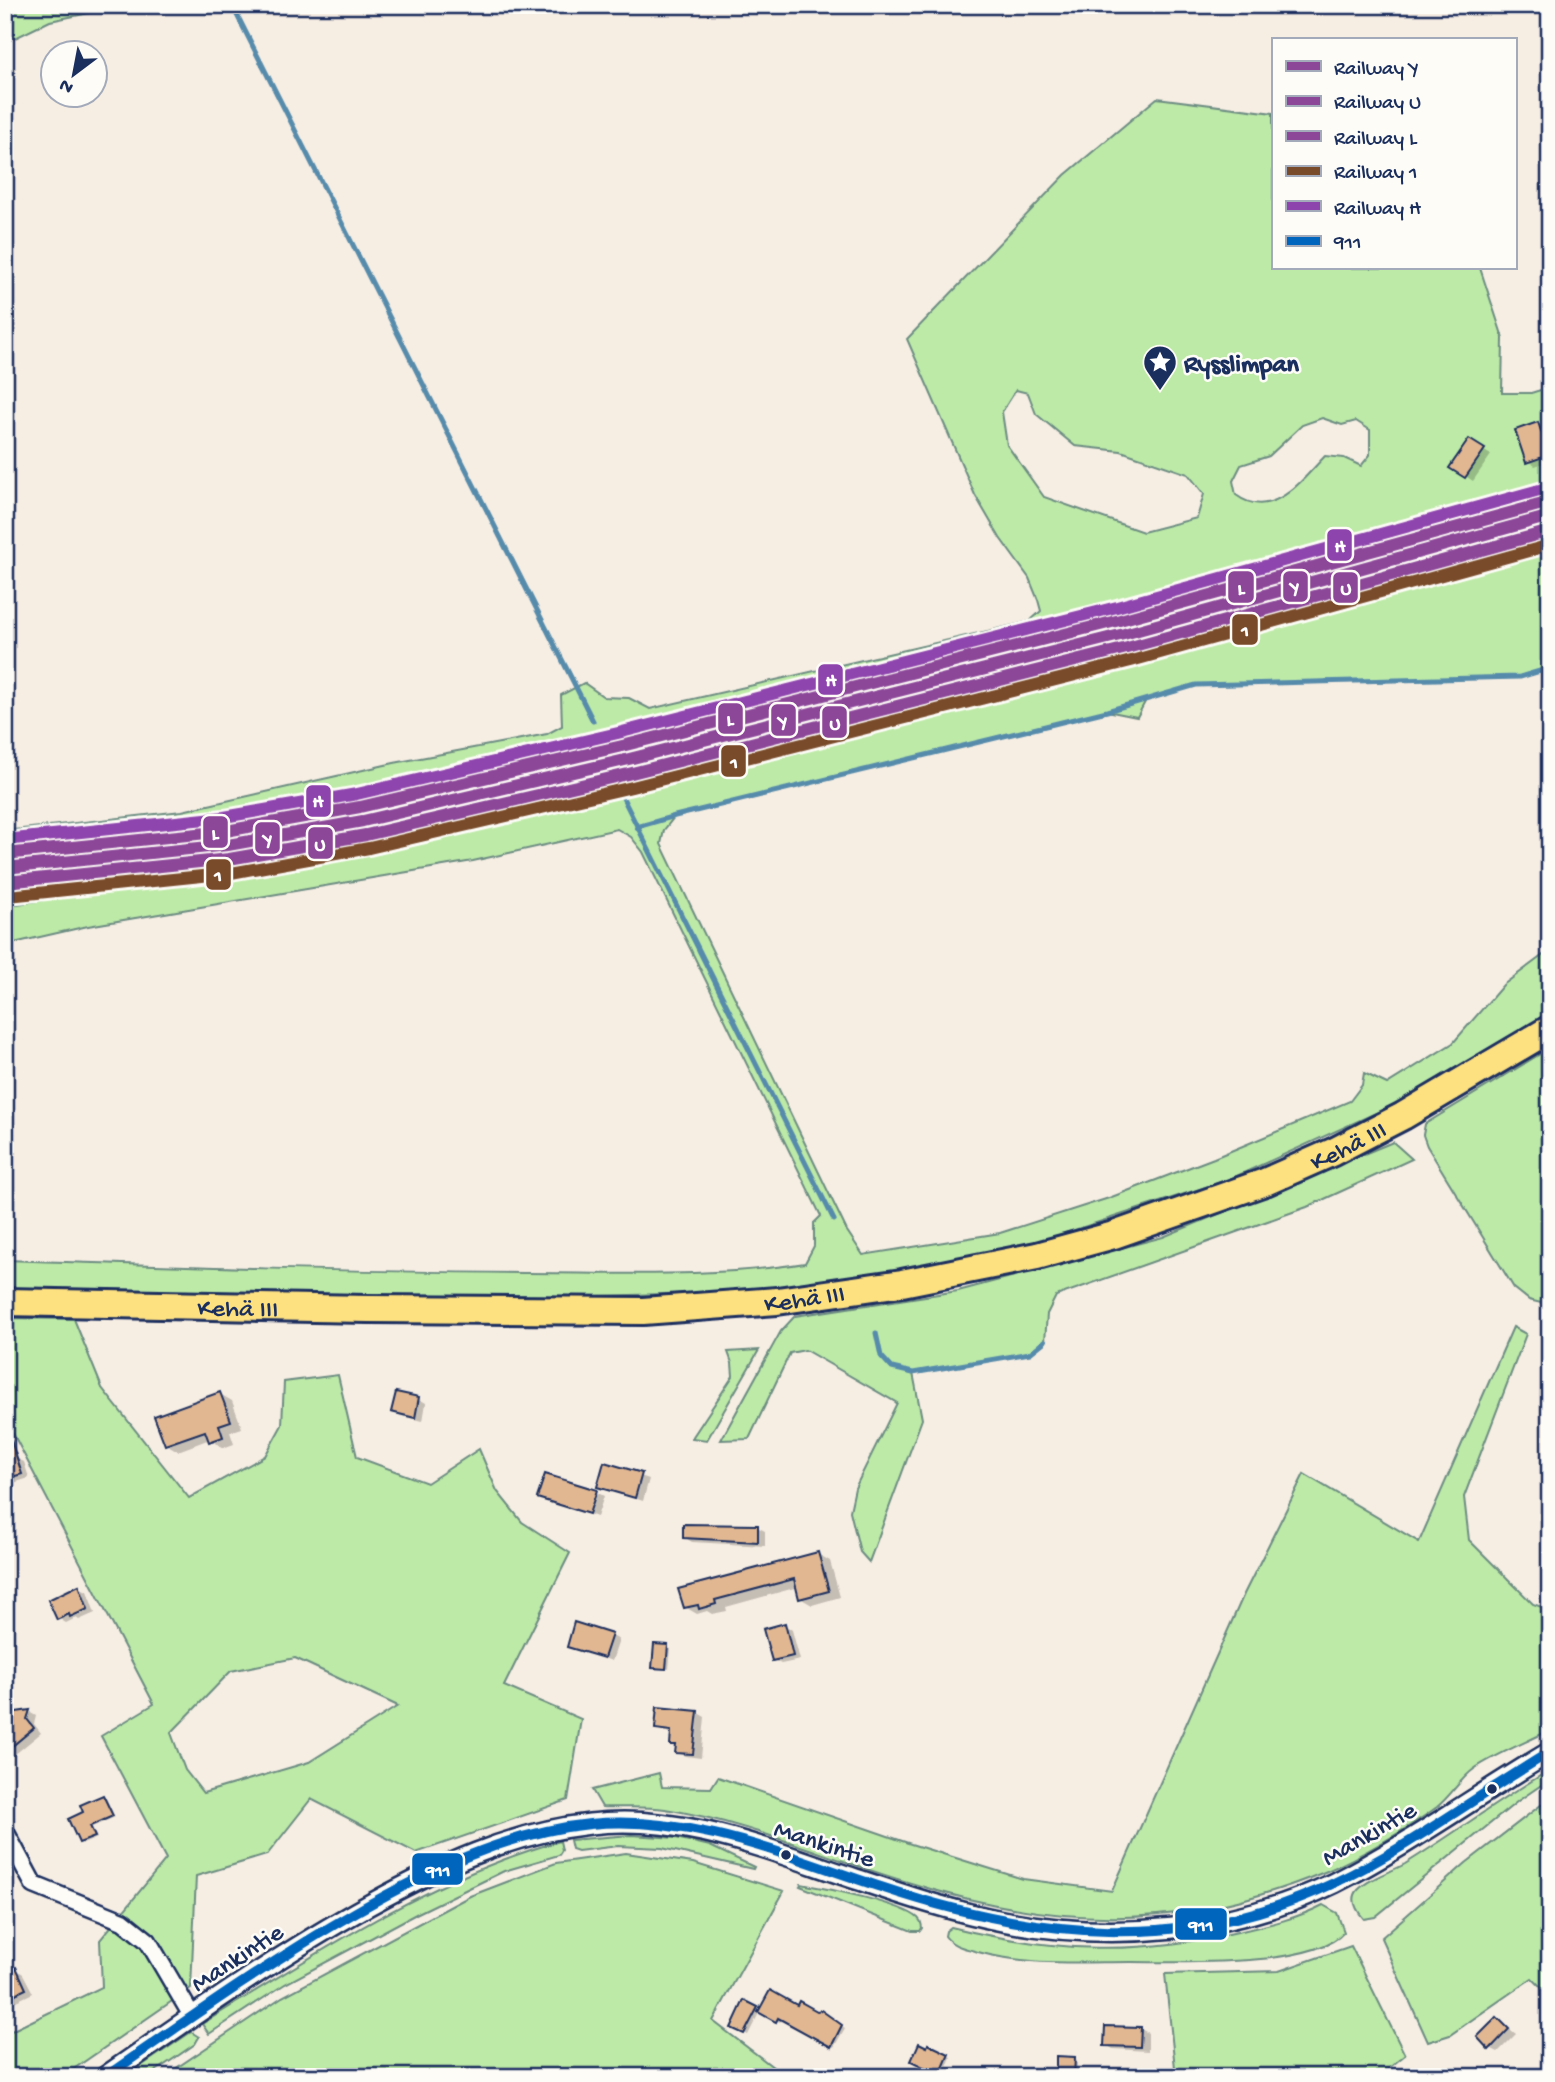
<svg xmlns="http://www.w3.org/2000/svg" width="1555" height="2082" viewBox="0 0 1555 2082" font-family="'Gochi Hand',sans-serif">
<style>
.green{fill:#bdeaa7;stroke:#6c8c82;stroke-width:2;fill-rule:evenodd}
.shadow{fill:#0003}
.lines{fill:none;stroke-linecap:round;stroke-linejoin:round}
.stream{stroke:#568bab;stroke-width:5}
.building{fill:#e1b791;stroke:#1b2f5e;stroke-width:2}
.minor-casing{stroke:#1b2f5e;stroke-width:21}
.tertiary-casing{stroke:#1b2f5e;stroke-width:24}
.trunk-casing{stroke:#1b2f5e;stroke-width:32}
.minor{stroke:#fdfcf7;stroke-width:16}
.tertiary{stroke:#fdfcf7;stroke-width:19}
.trunk{stroke:#fde080;stroke-width:26}
.bus-1-casing{stroke:#fdfcf7;stroke-width:16}
.bus-1{stroke:#0065bd;stroke-width:10}
.rail-1-casing{stroke:#fdfcf7;stroke-width:18}
.rail-2-casing{stroke:#fdfcf7;stroke-width:18}
.rail-3-casing{stroke:#fdfcf7;stroke-width:18}
.rail-4-casing{stroke:#fdfcf7;stroke-width:18}
.rail-5-casing{stroke:#fdfcf7;stroke-width:18}
.rail-1{stroke:#8c4799;stroke-width:12}
.rail-2{stroke:#8c4799;stroke-width:12}
.rail-3{stroke:#8c4799;stroke-width:12}
.rail-4{stroke:#7a4b2a;stroke-width:12}
.rail-5{stroke:#8e44ad;stroke-width:12}
.bus-dot{fill:#1b2f5e;stroke:#fdfcf7;stroke-width:2.5}
.labels{text-anchor:middle;stroke-width:5;stroke-linejoin:round;paint-order:stroke}
.poi-label{font-size:26px;font-weight:bold;fill:#1b2f5e;stroke:#fdfcf7;text-anchor:start}
.street-label{font-size:26px;fill:#1b2f5e;stroke:#fdfcf7}
.line-badge{stroke:#fdfcf7;stroke-width:2.5}
.badge-label{font-size:19px;text-anchor:middle;font-weight:bold;fill:#fff}
</style>
<rect width="100%" height="100%" fill="#f7eee3"/>
<filter id="ink" filterUnits="userSpaceOnUse"><feTurbulence type="fractalNoise" baseFrequency=".0143" numOctaves="2"/><feDisplacementMap in="SourceGraphic" scale="14" xChannelSelector="R" yChannelSelector="G"/><feConvolveMatrix kernelMatrix="1 2 1 2 8 2 1 2 1" color-interpolation-filters="sRGB"/></filter>
<g filter="url(#ink)">
<g class="green">
<path d="M5,5H128L50,21L5,43Z"/>
<path d="M1157,98L1273,113V268H1480L1503,338L1502,393H1531L1550,387V510L735,727L534,775L282,830L128,851L5,860V831L182,811L394,763L547,734L562,726L561,695L584,683L604,697L629,698L650,709L1030,621L1041,611L1038,600L1029,578L1000,538L975,495L907,339L1065,175ZM1016,390L1028,393L1036,414L1075,446L1121,451L1188,474L1204,494L1197,518L1143,532L1044,497L1007,445L1002,412ZM1322,418L1342,425L1356,421L1370,430V455L1361,466L1344,458L1325,456C1302,480 1272,522 1236,495L1233,481L1241,465L1269,456L1302,425Z"/>
<path d="M1550,547V668L1520,677L1196,685L1146,700L1137,717L1107,711L675,816L664,830L661,844L847,1231L863,1255L1000,1233L1109,1198L1214,1158L1350,1101L1362,1085L1364,1073L1387,1084L1453,1043L1503,985L1550,950V1015L1400,1102L1230,1179L1041,1241L879,1276L727,1292L534,1298L5,1289V1260C178,1266 352,1272 525,1273C618,1273 714,1278 805,1263L814,1246V1223L821,1216L643,852L631,837L617,829L473,861L88,926L5,945V906L295,861L1020,689L1453,577Z"/>
<path d="M1550,1048V1301L1545,1304L1529,1300L1514,1288L1427,1146L1423,1135L1425,1124Z"/>
<path d="M1393,1142L1412,1159L1307,1207L1056,1296L1047,1314L1045,1341L1030,1353L913,1373L922,1419L869,1562L860,1552L850,1511L855,1488L897,1403L805,1350L790,1353L749,1439L721,1440L781,1331L795,1316L958,1291L1163,1237Z"/>
<path d="M5,1318L74,1319L102,1388L189,1498L265,1456L282,1425L284,1382L338,1375L357,1457L427,1483L479,1449L497,1491L522,1522L570,1553L504,1686L581,1719L568,1800L416,1853L311,1799L267,1855L196,1876L191,1988L62,2077H5V2034L102,1987L100,1940L166,1859L101,1736L154,1704L5,1418ZM295,1658L398,1706L309,1762L203,1793L185,1770L171,1733L231,1671Z"/>
<path d="M1513,1327L1526,1334L1464,1497L1469,1540L1533,1604L1550,1610V1730C1527,1742 1494,1755 1474,1769C1460,1779 1451,1796 1437,1807C1409,1828 1360,1857 1327,1871C1178,1933 1055,1929 904,1881C825,1857 747,1822 665,1809C645,1806 623,1808 602,1807L592,1790L659,1773L662,1787L711,1788L718,1777L911,1844L1023,1879L1112,1891L1244,1594L1304,1474L1419,1542Z"/>
<path d="M759,1350L707,1440L692,1438L733,1376L732,1363L728,1352Z"/>
<path d="M1550,1770V1779L1518,1801L1375,1917L1364,1919C1357,1911 1350,1899 1358,1890C1369,1878 1391,1872 1405,1864C1454,1834 1500,1799 1550,1770Z"/>
<path d="M1550,1798V1996L1532,1978L1450,2035L1428,2042L1381,1938L1466,1863Z"/>
<path d="M631,1835L676,1838L710,1846L754,1867L753,1869L662,1848L618,1846L578,1851L572,1849L570,1840Z"/>
<path d="M560,1841L562,1850L559,1855L504,1871L416,1914L285,1984L209,2034L202,2024C312,1956 434,1876 560,1841Z"/>
<path d="M626,1853L693,1863L784,1891L713,2021L786,2077H163L282,1997L470,1896L556,1863Z"/>
<path d="M801,1884C825,1888 901,1903 918,1918C922,1922 921,1923 922,1928L920,1931H912L800,1886Z"/>
<path d="M1323,1905L1337,1913L1344,1932C1314,1968 1177,1962 1131,1962C1079,1962 1029,1966 978,1952C966,1948 953,1947 945,1936L946,1931L951,1927C1053,1952 1138,1956 1242,1931C1269,1925 1298,1918 1323,1905Z"/>
<path d="M1351,1946L1405,2055L1378,2077H1176L1165,1974L1279,1971Z"/>
<path d="M191,2032L199,2037L195,2044L147,2077H125Z"/>
</g>
<g class="shadow">
<path d="M1538,424L1546,429L1550,441V461L1535,466L1528,461Z"/>
<path d="M1469,442L1491,455L1473,481L1452,467Z"/>
<path d="M220,1394L232,1401L242,1428L230,1432L234,1444L223,1448L210,1439L178,1451L166,1444Z"/>
<path d="M397,1394L419,1399L426,1403L423,1421L401,1416L393,1411Z"/>
<path d="M16,1458L24,1462L29,1478L7,1485L5,1483V1462Z"/>
<path d="M605,1464L649,1479L643,1501L599,1486Z"/>
<path d="M596,1492L604,1496L597,1517L540,1497Z"/>
<path d="M757,1527L765,1531V1546L692,1542L684,1537Z"/>
<path d="M818,1554L830,1561L840,1597L812,1605L800,1598L798,1587L726,1607L727,1611L712,1614L707,1611L697,1614L685,1607Z"/>
<path d="M79,1587L87,1591L95,1613L79,1620L76,1618L66,1623L58,1618Z"/>
<path d="M785,1625L792,1630L800,1660L781,1664L773,1660Z"/>
<path d="M611,1635L619,1640L612,1661L569,1646Z"/>
<path d="M656,1646L671,1649L669,1669L654,1667Z"/>
<path d="M29,1712L36,1716L34,1724L41,1733L14,1755L5,1749Z"/>
<path d="M698,1713L705,1717L701,1758L685,1756L677,1752L678,1747L671,1744L673,1733L664,1732L656,1728Z"/>
<path d="M103,1797L106,1798L115,1817L92,1827L97,1838L83,1844L80,1842L86,1813Z"/>
<path d="M16,1969L23,1974L33,1993L14,2002L6,1998Z"/>
<path d="M745,2003L761,2011L798,2007L824,2014L845,2028L834,2047L782,2018L780,2022L760,2011L748,2035L733,2027Z"/>
<path d="M1497,2019L1516,2034L1498,2052L1490,2048Z"/>
<path d="M1141,2029L1148,2033V2051L1113,2049L1106,2045Z"/>
<path d="M920,2045L951,2057L944,2075L913,2060Z"/>
<path d="M1074,2058L1077,2060V2077H1057Z"/>
</g>
<g class="lines">
<g class="stream">
<path d="M232,5L593,721"/>
<path d="M621,794L834,1220"/>
<path d="M637,827L675,816L1107,711L1196,685L1520,677L1550,668"/>
<path d="M876,1333L881,1356L892,1368L913,1373L1030,1353L1045,1341"/>
</g>
</g>
<g class="building">
<path d="M1538,422L1549,455L1526,463L1515,430Z"/>
<path d="M1469,439L1485,449L1465,478L1449,468Z"/>
<path d="M220,1392L231,1421L219,1425L223,1437L209,1442L205,1431L165,1445L154,1416Z"/>
<path d="M396,1392L419,1397L415,1418L391,1412Z"/>
<path d="M5,1431H8L22,1474L5,1479Z"/>
<path d="M604,1462L642,1473L635,1498L597,1487Z"/>
<path d="M545,1474L597,1490L589,1514L537,1498Z"/>
<path d="M683,1524L758,1525V1542L683,1538Z"/>
<path d="M818,1552L829,1591L799,1599L794,1579L715,1600L716,1604L699,1609L698,1605L684,1608L678,1589Z"/>
<path d="M79,1585L88,1609L70,1617L69,1614L57,1620L48,1600Z"/>
<path d="M574,1622L612,1634L604,1658L567,1647Z"/>
<path d="M785,1623L793,1656L772,1661L763,1629Z"/>
<path d="M654,1644L668,1645L666,1669L652,1668Z"/>
<path d="M657,1707L698,1711L693,1754L675,1753L676,1745H670L671,1731L655,1729Z"/>
<path d="M30,1710L27,1719L34,1728L5,1752V1721L16,1712Z"/>
<path d="M103,1795L113,1816L90,1826L95,1837L79,1843L68,1819L83,1812L80,1805Z"/>
<path d="M16,1967L26,1989L5,1999V1972Z"/>
<path d="M770,1990L797,2005L799,2001L817,2011L821,2010L842,2025L831,2047L778,2018L776,2022L758,2012Z"/>
<path d="M744,2000L758,2007L744,2034L731,2028Z"/>
<path d="M1497,2017L1509,2029L1489,2050L1477,2037Z"/>
<path d="M1105,2026L1141,2027L1140,2047L1104,2046Z"/>
<path d="M919,2043L927,2047L928,2044L949,2054L940,2075L911,2061Z"/>
<path d="M1056,2056L1075,2057L1074,2077H1056Z"/>
</g>
<g class="lines">
<g class="minor-casing">
<path id="minor" d="M5,1831L34,1885L123,1921L148,1941L192,2016"/>
</g>
<g class="tertiary-casing">
<path id="tertiary" d="M105,2077C191,2017 277,1956 369,1905C440,1866 509,1833 590,1824C685,1812 777,1854 865,1882C910,1897 955,1912 1002,1921C1111,1942 1234,1932 1334,1883C1409,1845 1477,1795 1550,1752"/>
</g>
<g class="trunk-casing">
<g id="trunk">
<path id="s1" d="M5,1302L368,1309L643,1311L777,1301L902,1283L1037,1256L1114,1235L1265,1182L1333,1152L1403,1116L1550,1029"/>
</g>
</g>
<use href="#minor" class="minor"/>
<use href="#tertiary" class="tertiary"/>
<use href="#trunk" class="trunk"/>
<g class="bus-1-casing">
<path id="bus-1" d="M105,2077C187,2020 269,1962 356,1912C428,1871 507,1832 590,1824C691,1814 787,1856 881,1887C1033,1938 1184,1955 1334,1883C1410,1847 1478,1795 1550,1752"/>
</g>
<use href="#bus-1" class="bus-1"/>
<g class="rail-1-casing">
<path id="rail-1" d="M5,868L228,845L363,821L625,760L1124,634L1550,516"/>
</g>
<g class="rail-2-casing">
<path id="rail-2" d="M6,882L229,859L366,835L628,774L1127,648L1550,531"/>
</g>
<g class="rail-3-casing">
<path id="rail-3" d="M5,854L226,831L360,807L622,746L1120,620L1546,503"/>
</g>
<g class="rail-4-casing">
<path id="rail-4" d="M8,896L231,873L369,848L632,787L1131,661L1550,545"/>
</g>
<g class="rail-5-casing">
<path id="rail-5" d="M5,840L224,817L357,794L618,733L1117,607L1543,489"/>
</g>
<use href="#rail-1" class="rail-1"/>
<use href="#rail-2" class="rail-2"/>
<use href="#rail-3" class="rail-3"/>
<use href="#rail-4" class="rail-4"/>
<use href="#rail-5" class="rail-5"/>
</g>
</g>
<defs>
<g id="sight-pin" transform="scale(1.75)"><path d="M0 17L-7.5 6A9.5 9.5 0 1 1 7.5 6Z" fill="#1b2f5e" stroke="#fdfcf7"/><path d="M0-6L1.8-2.2L6-1.7L2.9 1.2L3.7 5.4L0 3.3L-3.7 5.4L-2.9 1.2L-6-1.7L-1.8-2.2Z" fill="#fff"/></g>
</defs>
<g fill-rule="evenodd">
<use href="#sight-pin" x="1160" y="362"/>
</g>
<g class="bus-dot">
<circle cx="1492" cy="1789" r="6"/>
<circle cx="786" cy="1855" r="6"/>
</g>
<g class="labels">
<g class="poi-label">
<text x="1184" y="371">Rysslimpan</text>
</g>
<g class="street-label">
<text dy="9" stroke="none"><textPath href="#s1" startOffset="1367">Kehä III</textPath></text>
<text dy="9" stroke="none"><textPath href="#s1" startOffset="800">Kehä III</textPath></text>
<text dy="9" stroke="none"><textPath href="#s1" startOffset="233">Kehä III</textPath></text>
<text transform="translate(1368 1832) rotate(-30)" y="9">Mankintie</text>
<text transform="translate(825 1842) rotate(18)" y="9">Mankintie</text>
<text transform="translate(236 1956) rotate(-33)" y="9">Mankintie</text>
</g>
</g>
<g class="line-badge">
<rect x="1326" y="528" width="27" height="34" rx="7" fill="#8e44ad"/>
<rect x="1282" y="570" width="27" height="33" rx="7" fill="#8c4799"/>
<rect x="1227" y="570" width="28" height="34" rx="7" fill="#8c4799"/>
<rect x="1332" y="571" width="27" height="33" rx="7" fill="#8c4799"/>
<rect x="1231" y="613" width="28" height="33" rx="7" fill="#7a4b2a"/>
<rect x="817" y="663" width="27" height="33" rx="7" fill="#8e44ad"/>
<rect x="717" y="702" width="27" height="33" rx="7" fill="#8c4799"/>
<rect x="770" y="703" width="27" height="34" rx="7" fill="#8c4799"/>
<rect x="821" y="705" width="27" height="34" rx="7" fill="#8c4799"/>
<rect x="720" y="744" width="27" height="34" rx="7" fill="#7a4b2a"/>
<rect x="305" y="784" width="27" height="34" rx="7" fill="#8e44ad"/>
<rect x="202" y="815" width="27" height="34" rx="7" fill="#8c4799"/>
<rect x="254" y="821" width="27" height="34" rx="7" fill="#8c4799"/>
<rect x="307" y="826" width="27" height="34" rx="7" fill="#8c4799"/>
<rect x="205" y="858" width="27" height="33" rx="7" fill="#7a4b2a"/>
<rect x="411" y="1852" width="53" height="34" rx="7" fill="#0065bd"/>
<rect x="1174" y="1907" width="54" height="34" rx="7" fill="#0065bd"/>
</g>
<g class="badge-label">
<text x="1340" y="552">H</text>
<text x="1295" y="593">Y</text>
<text x="1241" y="594">L</text>
<text x="1346" y="594">U</text>
<text x="1245" y="636">1</text>
<text x="831" y="686">H</text>
<text x="730" y="725">L</text>
<text x="783" y="727">Y</text>
<text x="835" y="729">U</text>
<text x="734" y="768">1</text>
<text x="318" y="807">H</text>
<text x="215" y="839">L</text>
<text x="268" y="845">Y</text>
<text x="320" y="850">U</text>
<text x="218" y="881">1</text>
<text x="438" y="1876">911</text>
<text x="1201" y="1931">911</text>
</g>
<rect width="1555" height="2082" fill="none" stroke="#fdfcf7" stroke-width="28"/>
<rect x="14" y="14" width="1527" height="2054" fill="none" stroke="#1b2f5e" stroke-width="2.5" filter="url(#ink)"/>
<rect x="1272" y="38" width="245" height="231" fill="#fdfcf7" stroke="#a3aaba" stroke-width="2"/>
<rect x="1286" y="61" width="35" height="10" fill="#8c4799" stroke="#a3aaba" stroke-width="2"/>
<text x="1334" y="74" font-size="21" fill="#1b2f5e">Railway Y</text>
<rect x="1286" y="96" width="35" height="10" fill="#8c4799" stroke="#a3aaba" stroke-width="2"/>
<text x="1334" y="108" font-size="21" fill="#1b2f5e">Railway U</text>
<rect x="1286" y="131" width="35" height="10" fill="#8c4799" stroke="#a3aaba" stroke-width="2"/>
<text x="1334" y="144" font-size="21" fill="#1b2f5e">Railway L</text>
<rect x="1286" y="166" width="35" height="10" fill="#7a4b2a" stroke="#a3aaba" stroke-width="2"/>
<text x="1334" y="178" font-size="21" fill="#1b2f5e">Railway 1</text>
<rect x="1286" y="201" width="35" height="10" fill="#8e44ad" stroke="#a3aaba" stroke-width="2"/>
<text x="1334" y="214" font-size="21" fill="#1b2f5e">Railway H</text>
<rect x="1286" y="236" width="35" height="10" fill="#0065bd" stroke="#a3aaba" stroke-width="2"/>
<text x="1334" y="248" font-size="21" fill="#1b2f5e">911</text>
<g transform="translate(74 74) rotate(212)"><circle r="33" fill="#fdfcf7" stroke="#a3aaba" stroke-width="2"/>
<path d="M0-5L12 26L0 18L-12 26Z" fill="#1b2f5e"/>
<text y="-10" font-size="19" font-weight="bold" text-anchor="middle" fill="#1b2f5e">N</text>
</g>
</svg>
